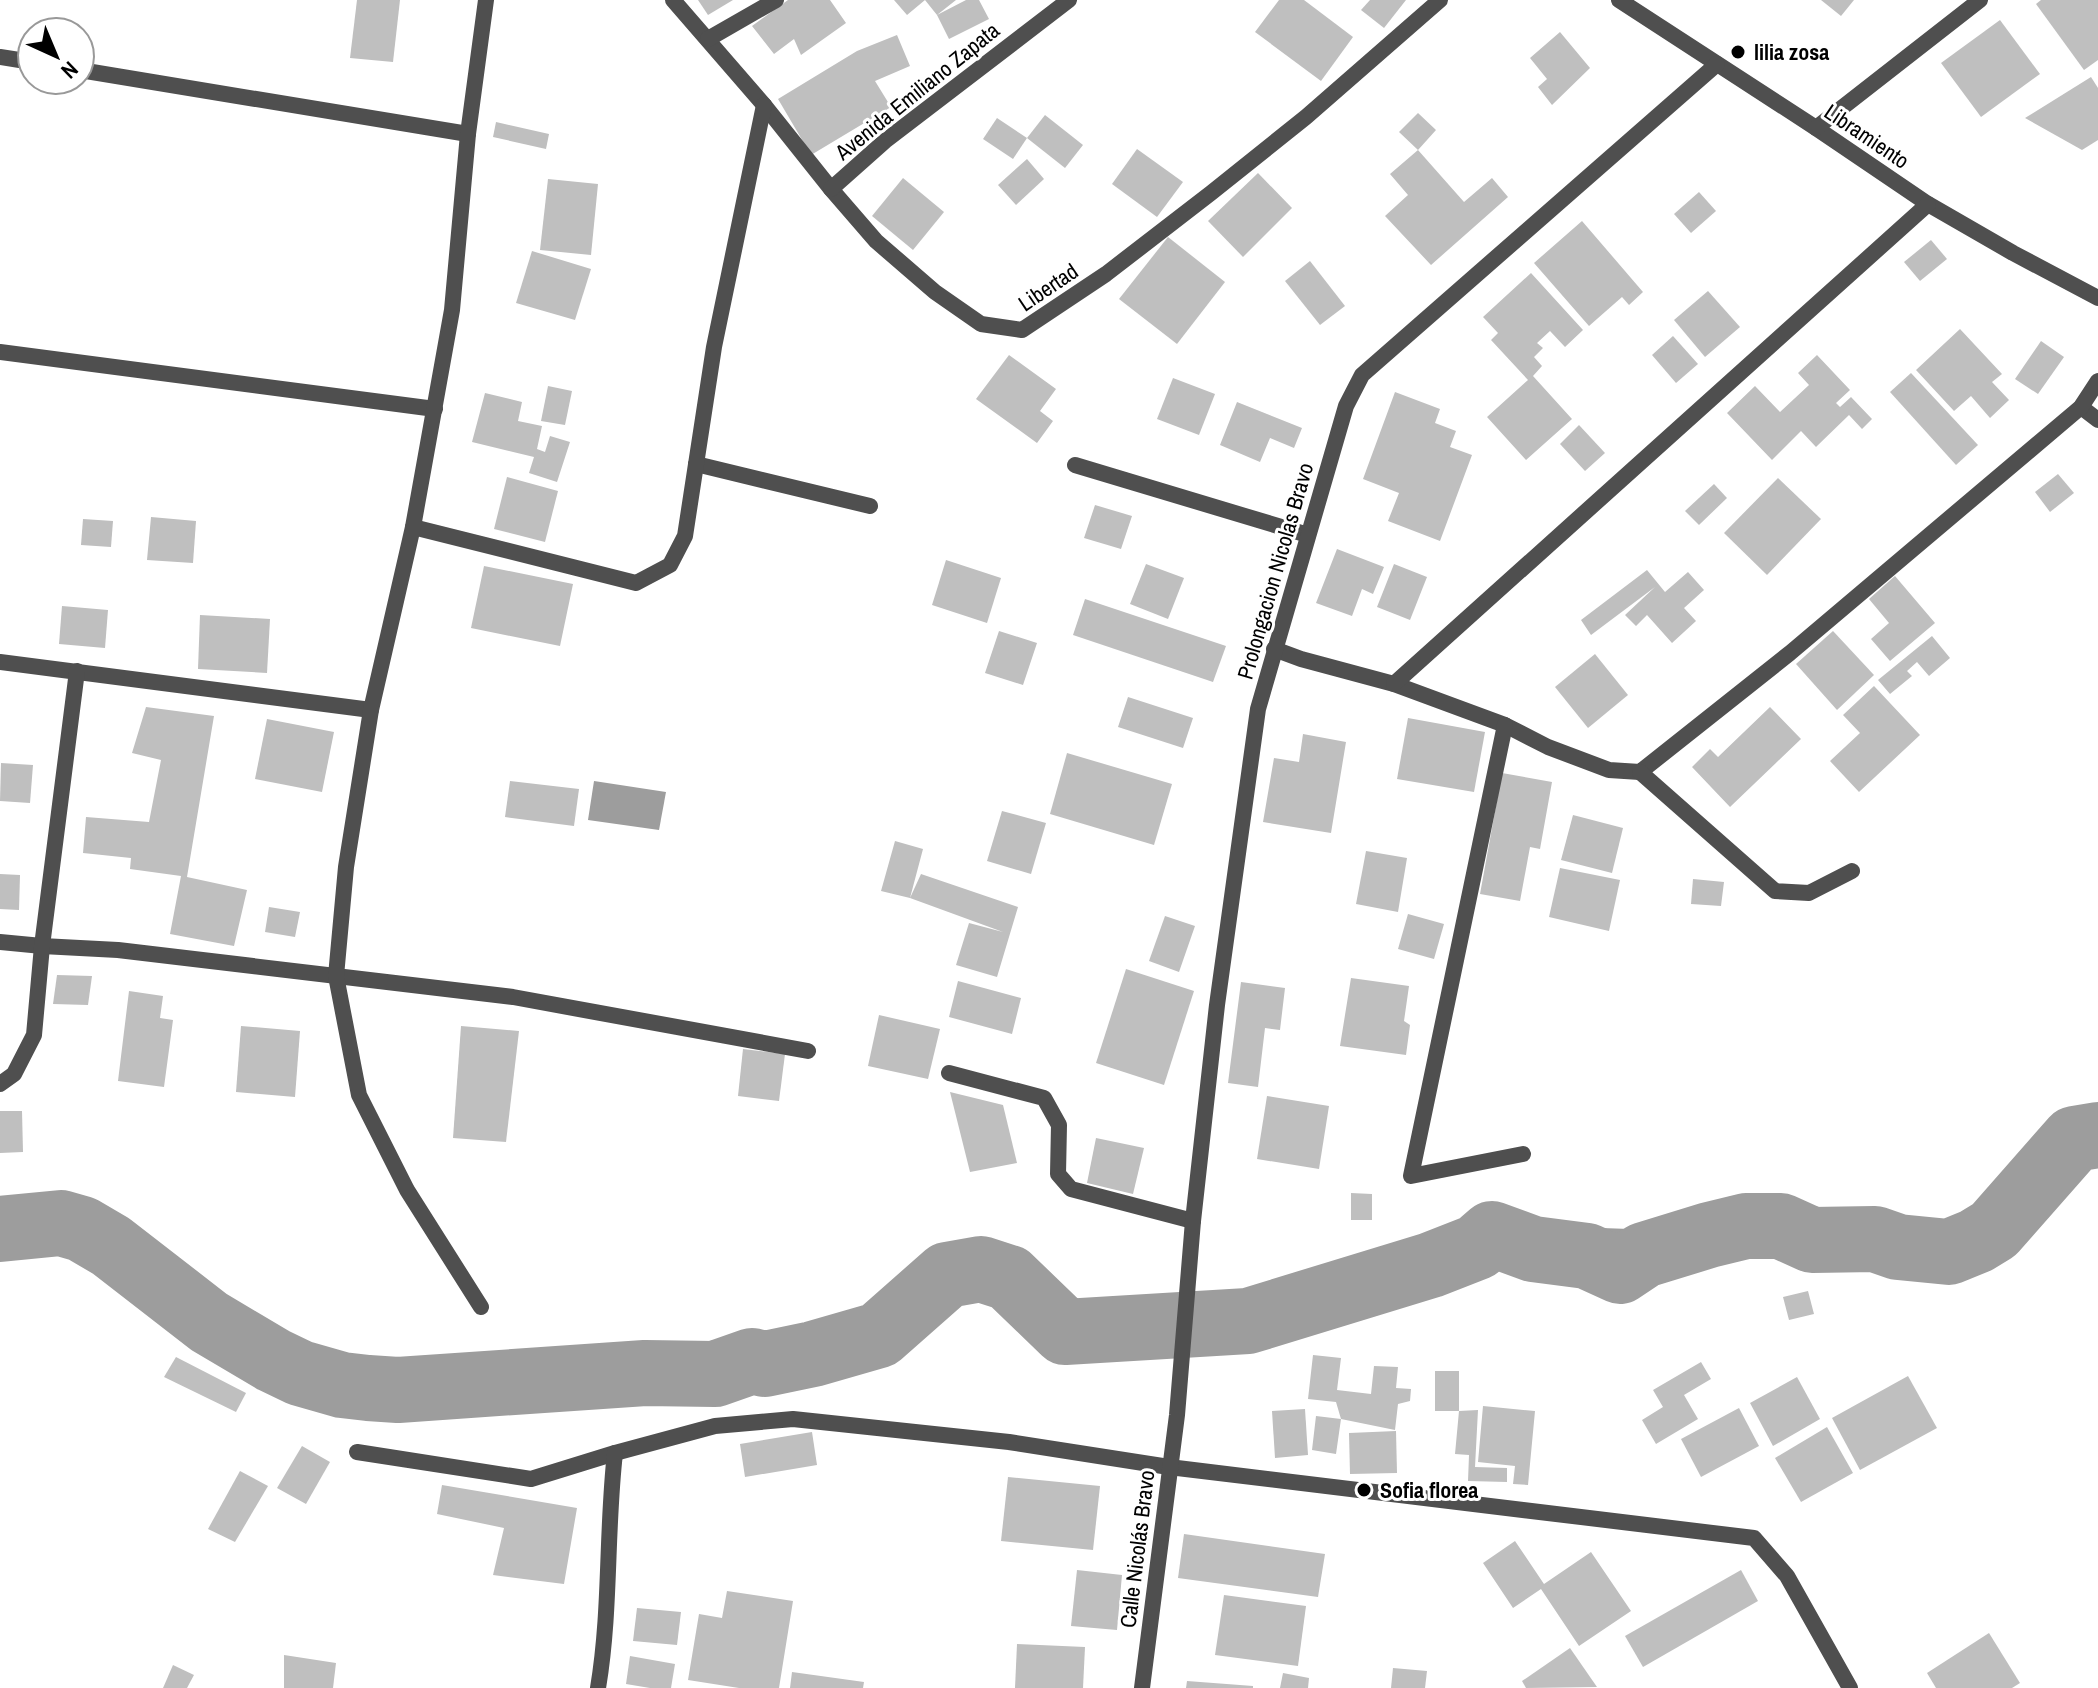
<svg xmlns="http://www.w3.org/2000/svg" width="2098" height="1688" viewBox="0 0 2098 1688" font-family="'Archivo Narrow',sans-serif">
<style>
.water{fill:#9d9d9d}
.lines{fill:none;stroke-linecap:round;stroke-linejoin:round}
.stream{stroke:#9d9d9d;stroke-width:11}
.river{stroke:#9d9d9d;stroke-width:66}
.building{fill:#bfbfbf}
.street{stroke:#4f4f4f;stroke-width:16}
.poi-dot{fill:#000;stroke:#fff;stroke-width:3}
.labels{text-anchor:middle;stroke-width:6;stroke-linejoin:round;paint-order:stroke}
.poi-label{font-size:22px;font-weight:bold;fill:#000;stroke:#fff;text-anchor:start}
.street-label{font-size:22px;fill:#000;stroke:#fff}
</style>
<rect width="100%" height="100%" fill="#fff"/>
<path class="water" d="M594,781L666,792L659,830L588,820Z"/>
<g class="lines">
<path class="stream" d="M1526,1247L1587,1233L1644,1235L1682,1244"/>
<path class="river" d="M0,1229L61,1223L82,1229L111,1246L209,1322L273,1360L300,1373L342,1385L368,1388L398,1390L645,1373L715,1374L752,1361L765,1364L813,1354L879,1335L947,1275L981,1269L1009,1278L1065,1332L1248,1321L1431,1265L1477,1247L1492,1234L1533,1249L1587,1256L1620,1271L1644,1255L1709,1235L1746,1226H1781L1812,1240L1875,1239L1898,1247L1949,1252L1976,1241L1994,1230L2074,1139L2098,1135"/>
</g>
<g class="building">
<path d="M357,0H400L393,62L350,58Z"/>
<path d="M698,0H733L708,15Z"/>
<path d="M788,0H830L846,23L801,55L794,39L774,54L752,26Z"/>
<path d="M894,0H956L937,15L966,0H979L989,19L949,39L937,15L925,0L907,15Z"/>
<path d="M1279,0H1304L1353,37L1321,81L1255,32Z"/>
<path d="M1370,0H1406L1384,28L1361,10Z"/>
<path d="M1821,0H1854L1841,16Z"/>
<path d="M2041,0H2098V60L2084,70L2036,4Z"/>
<path d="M2000,20L2040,74L1981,117L1941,63Z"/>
<path d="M1560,32L1590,68L1552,105L1538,87L1547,79L1530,58Z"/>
<path d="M897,35L910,66L875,81L891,107L811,155L778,99L857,51Z"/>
<path d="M2091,77L2098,88V140L2082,150L2025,118Z"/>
<path d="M1418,113L1436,130L1418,150L1464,202L1492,178L1508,197L1431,265L1385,216L1408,195L1390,174L1418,150L1399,132Z"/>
<path d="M1045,115L1083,145L1065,168L1027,138Z"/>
<path d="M997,118L1027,138L1013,159L983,139Z"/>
<path d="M496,122L549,134L546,149L493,137Z"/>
<path d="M1137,149L1183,182L1157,217L1112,184Z"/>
<path d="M1027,159L1044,179L1016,205L998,185Z"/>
<path d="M1258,173L1292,208L1243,257L1208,221Z"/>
<path d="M903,178L944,212L913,250L872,216Z"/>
<path d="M548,179L598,184L591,255L540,250Z"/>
<path d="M1699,192L1716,211L1691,233L1674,214Z"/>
<path d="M1582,221L1643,292L1629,305L1622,297L1589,326L1534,263Z"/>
<path d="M1168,237L1225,282L1177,344L1119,299Z"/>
<path d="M1931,240L1947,259L1920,281L1904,262Z"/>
<path d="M532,251L591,269L575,320L516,303Z"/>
<path d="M1310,261L1345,306L1320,325L1285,281Z"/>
<path d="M1531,273L1583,330L1565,347L1550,331L1537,343L1543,348L1534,357L1542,366L1533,376L1572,419L1526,460L1487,417L1528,380L1491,340L1498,333L1483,317Z"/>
<path d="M1708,291L1740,327L1705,357L1674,320Z"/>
<path d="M1960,329L2002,374L1992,382L2009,400L1990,418L1971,396L1954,411L1916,370Z"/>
<path d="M1673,336L1698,364L1676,383L1652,355Z"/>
<path d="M2041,341L2064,357L2038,394L2015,379Z"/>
<path d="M1009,355L1056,389L1040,411L1053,421L1037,443L976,399Z"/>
<path d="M1817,355L1850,390L1836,403L1840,407L1851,397L1872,419L1862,429L1849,415L1816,447L1801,431L1772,460L1727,413L1755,386L1780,412L1809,385L1798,373Z"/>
<path d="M1911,373L1978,445L1956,465L1890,392Z"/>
<path d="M1173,378L1215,394L1199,435L1157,419Z"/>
<path d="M548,386L572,391L565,425L541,421Z"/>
<path d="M1395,392L1440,409L1435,423L1456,431L1450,447L1472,455L1440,541L1388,521L1399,493L1363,479Z"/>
<path d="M485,393L522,402L518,421L542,426L537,449L545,452L550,436L570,442L557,482L529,473L534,457L472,442Z"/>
<path d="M1237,402L1302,428L1294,448L1270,438L1260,462L1220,445Z"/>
<path d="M1579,425L1605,453L1585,471L1560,444Z"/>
<path d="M2058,474L2074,493L2050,512L2035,492Z"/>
<path d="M507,477L558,491L545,542L494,529Z"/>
<path d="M1778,478L1821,519L1767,575L1724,533Z"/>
<path d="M1714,484L1727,498L1699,525L1685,511Z"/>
<path d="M1095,505L1132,516L1121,549L1084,538Z"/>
<path d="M151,517L196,521L193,563L147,560Z"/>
<path d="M83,519L113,521L111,547L81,545Z"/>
<path d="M1337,549L1384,567L1373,594L1362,589L1352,616L1316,603Z"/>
<path d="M946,560L1001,578L987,623L932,605Z"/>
<path d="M1146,564L1184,578L1168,619L1130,604Z"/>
<path d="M1394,564L1427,577L1410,620L1377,607Z"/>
<path d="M484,566L573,584L560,646L471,628Z"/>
<path d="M1647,570L1665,592L1688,572L1704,590L1684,608L1696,621L1672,643L1647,615L1636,626L1625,615L1655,587L1591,635L1581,620Z"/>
<path d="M1895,576L1935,623L1890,661L1871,639L1889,623L1869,599Z"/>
<path d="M1085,599L1226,646L1213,682L1073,635Z"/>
<path d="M62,606L108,610L105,648L59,644Z"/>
<path d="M200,615L270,619L267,673L198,669Z"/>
<path d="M999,631L1037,643L1023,685L985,673Z"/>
<path d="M1833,631L1874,675L1837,710L1796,664Z"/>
<path d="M1932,636L1950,658L1929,676L1917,662L1907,671L1912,676L1890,694L1878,680Z"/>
<path d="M1595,654L1628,695L1588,728L1555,687Z"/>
<path d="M1874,686L1920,735L1859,792L1830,761L1860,733L1843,715Z"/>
<path d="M1128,697L1193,718L1183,748L1118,727Z"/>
<path d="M146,707L214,716L187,877L247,890L234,946L170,934L181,876L130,869L131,858L83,853L86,817L149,822L161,760L132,753Z"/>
<path d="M1770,707L1801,739L1730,807L1692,767L1710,749L1718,757Z"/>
<path d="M1408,718L1485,732L1474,792L1397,779Z"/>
<path d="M267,719L334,732L322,792L255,779Z"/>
<path d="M1303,734L1346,742L1331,833L1263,822L1274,758L1299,762Z"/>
<path d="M1067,753L1172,784L1154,845L1050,814Z"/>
<path d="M1,763L33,765L30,803L0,801Z"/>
<path d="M1502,773L1552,782L1540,849L1530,847L1520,901L1480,894Z"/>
<path d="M510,781L579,789L574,826L505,817Z"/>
<path d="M1002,811L1046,823L1031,874L987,861Z"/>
<path d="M1573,815L1623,828L1612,873L1561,860Z"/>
<path d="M895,841L923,849L910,898L921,874L1018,907L997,977L956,965L969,923L1003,932L910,898L881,891Z"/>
<path d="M1366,851L1407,858L1398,912L1356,904Z"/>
<path d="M1560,868L1620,880L1609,931L1549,917Z"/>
<path d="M0,874L20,875L19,910L0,909Z"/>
<path d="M1693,879L1724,882L1721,906L1691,904Z"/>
<path d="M269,907L300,912L295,937L265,932Z"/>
<path d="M1408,914L1444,924L1434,959L1398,949Z"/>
<path d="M1165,916L1195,926L1179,972L1149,961Z"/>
<path d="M1126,969L1194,991L1164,1085L1096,1063Z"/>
<path d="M57,975L92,976L88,1005L53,1004Z"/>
<path d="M1351,978L1409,986L1404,1021L1410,1025L1406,1055L1340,1046Z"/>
<path d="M958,981L1021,998L1012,1034L949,1017Z"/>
<path d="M1241,982L1285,988L1280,1030L1265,1028L1258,1087L1228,1083Z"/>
<path d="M129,991L163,996L160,1018L173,1020L164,1087L118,1081Z"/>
<path d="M879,1015L940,1029L928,1079L868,1066Z"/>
<path d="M241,1026L300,1031L295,1097L236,1092Z"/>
<path d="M461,1026L519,1031L506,1142L453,1138Z"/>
<path d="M743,1049L785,1054L779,1101L738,1096Z"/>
<path d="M950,1092L1003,1105L1017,1163L970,1172Z"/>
<path d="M1267,1096L1329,1106L1319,1169L1257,1159Z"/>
<path d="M0,1111H22L23,1152L0,1153Z"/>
<path d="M1096,1138L1144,1148L1133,1194L1087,1183Z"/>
<path d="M1351,1193L1372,1194V1220H1351Z"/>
<path d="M1808,1291L1814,1314L1789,1320L1783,1297Z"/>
<path d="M1313,1355L1341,1358L1337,1390L1371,1394L1374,1366L1398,1367L1396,1388L1411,1389L1410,1401L1398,1404L1395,1430L1341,1419L1336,1454L1312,1450L1316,1416L1341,1419L1336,1402L1308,1399Z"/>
<path d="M176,1357L246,1393L236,1412L164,1377Z"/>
<path d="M1701,1362L1711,1379L1684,1395L1698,1419L1656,1444L1642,1420L1663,1407L1653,1390Z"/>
<rect x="1435" y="1371" width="24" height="40"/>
<path d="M1908,1376L1937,1428L1860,1470L1832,1418Z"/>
<path d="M1797,1377L1820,1419L1773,1446L1750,1403Z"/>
<path d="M1483,1406L1535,1411L1528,1485L1513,1484L1515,1466L1478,1462Z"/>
<path d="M1739,1408L1759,1446L1701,1477L1681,1439Z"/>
<path d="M1305,1409L1308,1455L1275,1458L1272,1411Z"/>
<path d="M1478,1410L1475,1467L1507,1468V1482L1468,1481L1469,1455L1455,1454L1459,1411Z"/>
<path d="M1827,1427L1853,1473L1801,1502L1775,1458Z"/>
<path d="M1396,1431L1397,1473L1350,1474L1349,1433Z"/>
<path d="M812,1432L817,1465L745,1477L740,1444Z"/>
<path d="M302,1446L330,1462L306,1504L277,1488Z"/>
<path d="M240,1471L268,1486L235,1542L208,1529Z"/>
<path d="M1008,1477L1100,1486L1093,1550L1001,1541Z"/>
<path d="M442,1485L577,1508L564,1584L493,1575L504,1528L437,1514Z"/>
<path d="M1184,1534L1325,1554L1318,1597L1178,1578Z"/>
<path d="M1515,1541L1544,1584L1591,1552L1631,1611L1579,1646L1541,1589L1513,1608L1483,1563Z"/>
<path d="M1077,1570L1122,1575L1117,1630L1071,1626Z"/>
<path d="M1741,1570L1758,1601L1643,1667L1625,1636Z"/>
<path d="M727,1591L793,1601L779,1688H739L688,1680L699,1614L722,1618Z"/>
<path d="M1224,1595L1306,1606L1298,1666L1215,1655Z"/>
<path d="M637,1608L681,1612L677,1645L633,1641Z"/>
<path d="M1989,1633L2020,1683L2012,1688H1936L1927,1673Z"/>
<path d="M1017,1644L1085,1647L1083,1688H1015Z"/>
<path d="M1570,1648L1597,1687L1526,1688L1522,1681Z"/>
<path d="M284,1655L336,1663L333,1688H284Z"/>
<path d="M630,1656L675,1664L671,1688H650L626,1684Z"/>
<path d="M173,1665L194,1675L187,1688H163Z"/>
<path d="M1393,1668L1427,1671L1425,1688H1391Z"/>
<path d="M792,1672L864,1682L863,1688H790Z"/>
<path d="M1283,1673L1309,1678L1308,1688H1280Z"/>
<path d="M1187,1681L1253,1686V1688H1186Z"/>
</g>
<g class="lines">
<g class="street">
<path d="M673,0L764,105L831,189L876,241L935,292L981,324L1022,330L1106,274L1211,193L1306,117L1440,0"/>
<path d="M1619,0L1816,128L1928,204L2013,253L2098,298"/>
<path d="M708,39L776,0"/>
<path d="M0,57L32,62"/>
<path d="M80,70L468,134"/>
<path d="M1816,128L1980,0"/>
<path d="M831,189L885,141L1069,0"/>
<path d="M0,352L435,409"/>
<path d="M2081,407L2098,420"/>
<path d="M696,464L870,506"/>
<path d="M1075,465L1308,535"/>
<path d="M413,527L636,583L670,565L685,536L714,347L764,105"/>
<path d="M1274,649L1301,659L1394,684L1505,725L1548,747L1609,770L1640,772L1790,653L2081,407L2098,381"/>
<path d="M0,662L371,710"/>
<path d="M1394,684L1928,204"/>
<path d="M1505,725L1411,1176L1523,1154"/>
<path d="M1640,772L1775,891L1809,893L1852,871"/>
<path d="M0,942L42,946L118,950L513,997L808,1051"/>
<path d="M949,1073L1044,1098L1059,1125L1058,1174L1071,1189L1193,1221"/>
<path d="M0,1084L14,1074L34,1035L42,946L77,671"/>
<path d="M481,1307L407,1190L359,1095L336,976L346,867L371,710L413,527L452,310L468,134L486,0"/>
<path d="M357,1452L531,1479L615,1453L715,1426L793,1419L1009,1442L1169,1467L1754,1538L1787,1576L1850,1688"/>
<path d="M598,1688C611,1611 606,1531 615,1453"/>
<path d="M1142,1688L1177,1415L1193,1221L1217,1005L1258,709L1346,406L1362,375L1717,64"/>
</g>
</g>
<g class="poi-dot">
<circle cx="1738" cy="52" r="8"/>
<circle cx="1364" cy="1490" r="8"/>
</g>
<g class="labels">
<g class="poi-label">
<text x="1754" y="60">lilia zosa</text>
<text x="1380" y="1498">Sofia florea</text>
</g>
<g class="street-label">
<text transform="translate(917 91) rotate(-39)" y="8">Avenida Emiliano Zapata</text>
<text transform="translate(1867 136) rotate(34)" y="8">Libramiento</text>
<text transform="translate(1048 287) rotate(-34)" y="8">Libertad</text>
<text transform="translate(1275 571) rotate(-74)" y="8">Prolongacion Nicolas Bravo</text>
<text transform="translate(1137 1549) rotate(-83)" y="8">Calle Nicolás Bravo</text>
</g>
</g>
<g transform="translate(56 56) rotate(136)"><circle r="38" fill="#ffffff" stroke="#999999" stroke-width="2"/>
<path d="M0-6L14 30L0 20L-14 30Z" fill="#000000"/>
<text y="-12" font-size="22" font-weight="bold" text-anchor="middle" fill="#000000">N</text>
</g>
</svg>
